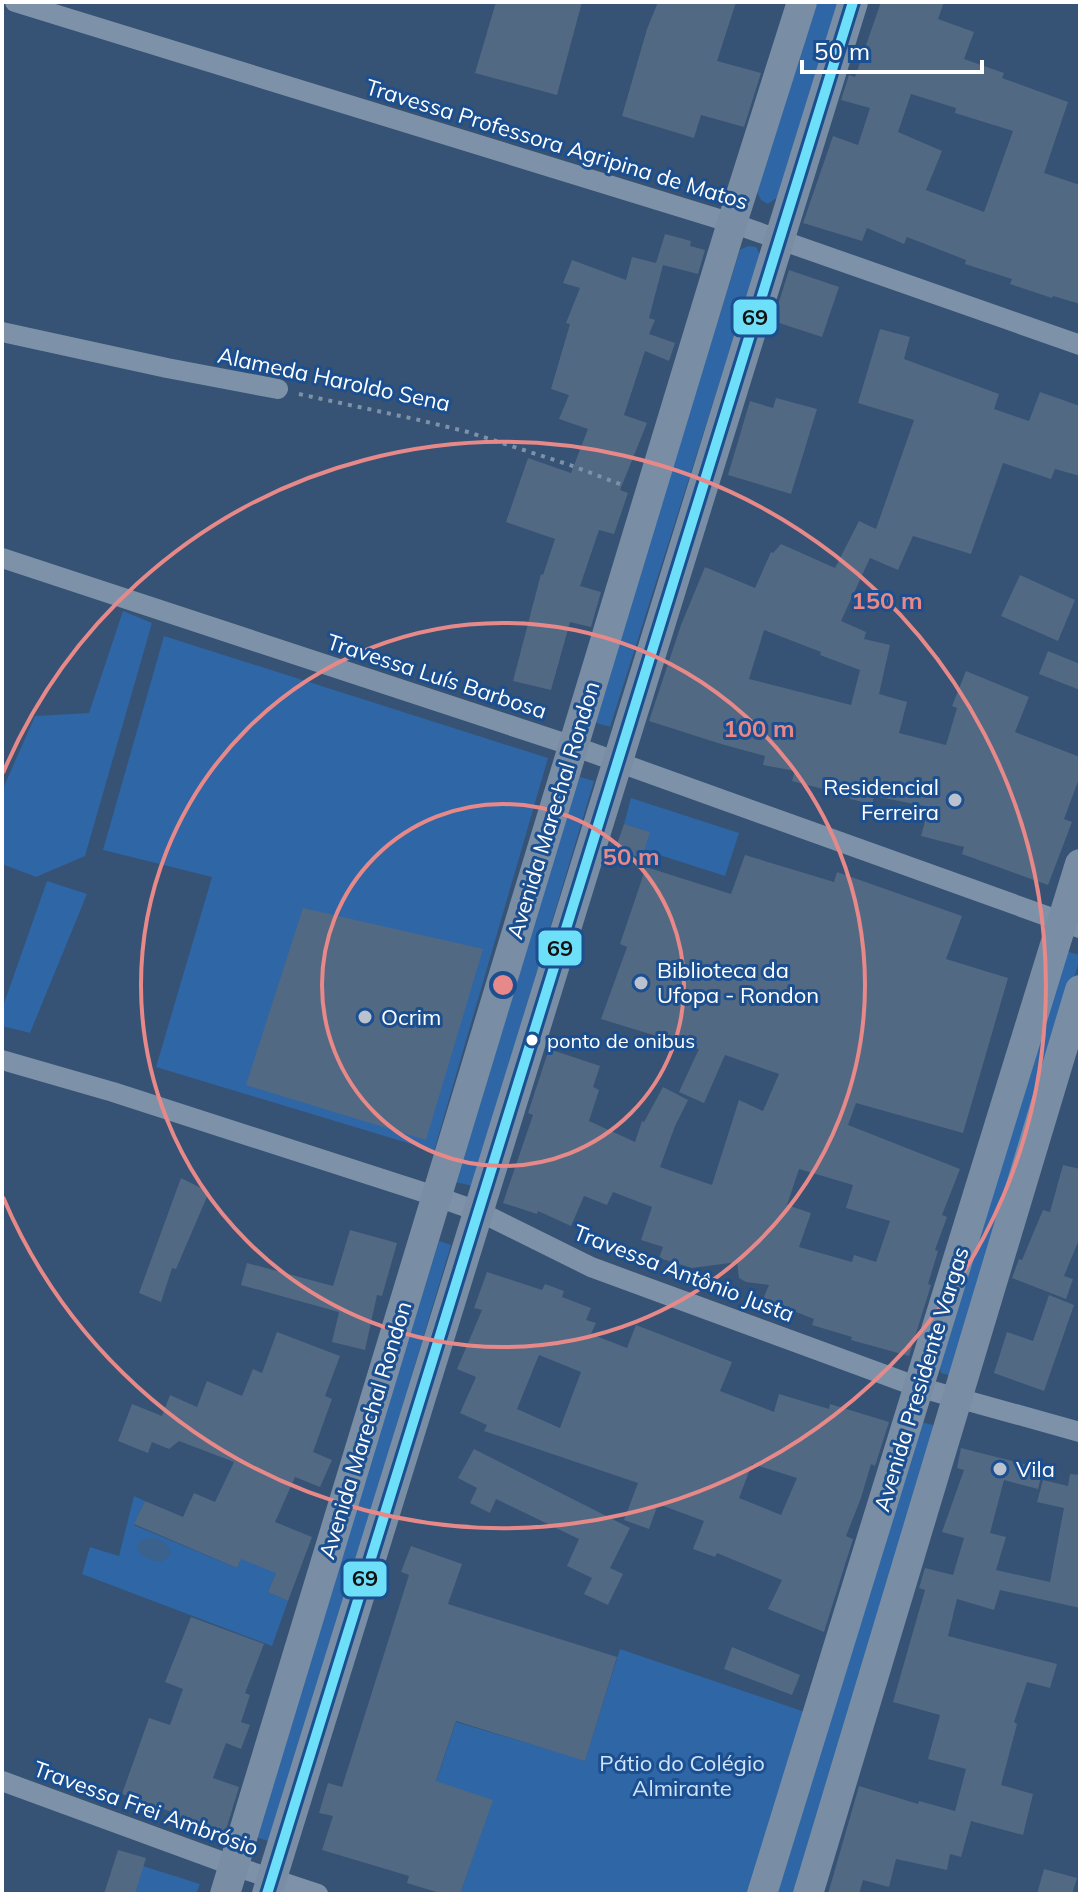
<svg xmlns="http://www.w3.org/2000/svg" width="1082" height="1896" viewBox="0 0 1082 1896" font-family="Mulish,sans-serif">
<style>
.green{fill:#2f66a5}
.water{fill:#3b618d}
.building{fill:#526984;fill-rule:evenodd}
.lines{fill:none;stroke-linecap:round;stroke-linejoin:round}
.path{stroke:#7d92a8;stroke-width:4;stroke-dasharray:4 6;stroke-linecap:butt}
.street{stroke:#7d92a8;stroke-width:20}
.secondary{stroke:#798da4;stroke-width:30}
.bus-1-casing{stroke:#1b4f8f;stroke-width:16}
.bus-1{stroke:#6ddff8;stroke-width:10}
.ring{fill:none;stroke:#e88989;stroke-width:4}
.poi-dot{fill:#b9c2ce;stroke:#1b4f8f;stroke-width:3}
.bus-dot{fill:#fff;stroke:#1b4f8f;stroke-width:3}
.labels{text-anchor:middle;stroke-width:6;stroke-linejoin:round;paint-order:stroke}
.bus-label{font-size:20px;fill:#fff;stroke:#1b4f8f;text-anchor:start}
.street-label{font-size:22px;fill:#fff;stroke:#1b4f8f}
.poi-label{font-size:22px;fill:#fff;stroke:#1b4f8f;text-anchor:start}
.park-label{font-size:22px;fill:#cfe3fa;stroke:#1b4f8f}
.centre{fill:#e88989;stroke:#1b4f8f;stroke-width:4}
.ring-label{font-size:24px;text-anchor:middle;font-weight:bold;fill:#e88989;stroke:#1b4f8f;stroke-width:6;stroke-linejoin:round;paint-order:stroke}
.line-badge{stroke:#1b4f8f;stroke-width:3}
.pale-badge-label{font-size:22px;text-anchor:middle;font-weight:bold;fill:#111}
</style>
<rect width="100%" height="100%" fill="#365274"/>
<g class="green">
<path d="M817,2H838L778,197L768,204L761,200L757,192Z"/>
<path d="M748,246L756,247L760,255L610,727L593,722L740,250Z"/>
<path d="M123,611L152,623L85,856L36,877L2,864V791L35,716L89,713Z"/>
<path d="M164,636L548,758L434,1151L156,1067L212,877L103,850Z"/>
<path d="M577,776L594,781L473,1186L455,1182Z"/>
<path d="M631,798L739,833L725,876L644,850L649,832L624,824Z"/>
<path d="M47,881L87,894L30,1033L2,1026V1009Z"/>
<path d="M1065,951L1080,955V958L959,1365L952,1376L941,1373L939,1363Z"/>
<path d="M439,1241L451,1245L272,1842L255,1837Z"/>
<path d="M921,1422L933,1425L935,1436L795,1894H777Z"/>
<path d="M134,1496L145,1501L134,1525L237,1568L247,1544L276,1573L268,1592L288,1601L272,1646L82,1574L90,1547L119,1556Z"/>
<path d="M620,1649L805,1712L748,1894H460L492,1800L436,1782L456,1722L585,1760Z"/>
<path d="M143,1866L200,1884L196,1894H135Z"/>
</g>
<path class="water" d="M151,1538C161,1539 167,1543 171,1552C164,1569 147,1560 137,1550L138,1544L143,1539Z"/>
<g class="building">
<path d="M496,2H582L557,95L475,73Z"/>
<path d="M658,2H736L717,61L761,73L744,127L701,115L694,138L622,116L647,29Z"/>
<path d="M881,2H944L938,19L974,32L964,59L1004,73L1002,78L1068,102L1044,173L1080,185V304L1053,296L1052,298L1010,284L1012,279L965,264L966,260L907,237L904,244L867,228L862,241L803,223L833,136L858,145L870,108L841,100L849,75L855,77ZM911,94L956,108L955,113L1013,131L984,212L926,190L942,151L898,132Z"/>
<path d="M665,234L691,241L690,246L705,250L698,274L663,265L649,318L655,320L649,334L675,343L669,361L645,351L624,415L647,423L620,490L628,493L614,534L599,530L580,586L601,592L591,627L570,622L551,690L513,681L541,574L543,575L555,539L506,522L528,458L571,473L588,429L559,419L569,395L551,389L570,324L566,323L580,288L563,283L572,260L626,280L632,257L656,263Z"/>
<path d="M789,270L839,287L822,337L773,321Z"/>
<path d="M880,329L910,337L904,359L999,394L994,409L1029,421L1040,392L1080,406V476L1055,469L1051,479L1003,463L971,554L913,536L898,570L870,558L841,621L866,632L864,639L890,645L879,694L907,702L899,733L946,745L957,708L952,706L966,671L1029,697L1015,732L1080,757V776L1064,819L1072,822L1048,885L962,854L964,847L921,836L929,807L874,796L872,804L850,799V796L792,781L795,771L763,765L765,756L721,744L649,721L681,625L705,567L755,588L771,552L773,553L781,544L835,568L859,521L876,529L914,420L858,403ZM764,630L821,652L820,655L860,670L851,705L749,679Z"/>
<path d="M776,398L817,409L791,494L728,475L750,401L773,408Z"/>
<path d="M1020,575L1075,600L1058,641L1001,616Z"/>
<path d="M1048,651L1080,664V690L1039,674Z"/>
<path d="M624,824L650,832L642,858L615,850Z"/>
<path d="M745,855L834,882L837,872L962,916L946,959L1008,978L963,1133L856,1103L848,1125L960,1169L942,1215L947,1217L935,1250L938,1251L928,1284L931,1285L909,1356L851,1340L852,1337L812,1325L814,1319L763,1299L769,1285L746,1282L739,1278L737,1262L692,1268L659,1258L663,1247L641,1240L652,1207L613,1192L607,1205L584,1196L571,1226L538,1211L537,1214L503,1203L533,1115L528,1113L549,1049L600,1066L593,1087L599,1090L589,1121L635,1142L642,1121L644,1122L663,1087L688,1100L675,1126L660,1167L712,1185L739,1100L763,1111L779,1074L725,1055L704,1103L679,1092L699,1049L601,1019L627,947L620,944L646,867L731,894ZM799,1169L853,1185L846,1208L890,1221L876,1262L854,1255L852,1262L799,1247L811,1213L787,1205Z"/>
<path d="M303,908L483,949L426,1140L246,1085Z"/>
<path d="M1063,1165L1080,1169V1237L1064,1276L1073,1279L1066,1299L1012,1278L1019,1259L1022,1260L1043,1210L1050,1212Z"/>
<path d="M181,1178L209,1192L176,1269L172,1268L161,1302L139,1293Z"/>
<path d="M350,1230L397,1243L382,1296L377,1295L365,1350L332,1342L339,1312L241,1285L247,1263L333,1286Z"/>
<path d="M487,1272L542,1290L545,1284L564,1291L562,1297L591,1308L586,1320L596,1323L591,1334L627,1348L636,1325L732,1362L720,1391L774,1412L779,1394L829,1409L830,1404L889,1422L875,1466L871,1464L861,1498L846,1536L853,1539L824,1632L768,1609L782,1580L717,1553L715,1557L693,1549L704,1521L658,1504L649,1529L624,1520L638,1483L484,1431L487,1425L460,1413L476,1377L457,1369L482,1310L474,1308ZM539,1355L581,1372L560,1428L517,1409ZM752,1464L797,1478L781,1515L739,1498Z"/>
<path d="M1049,1295L1074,1305L1044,1391L994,1373L1007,1332L1033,1341Z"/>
<path d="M277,1332L340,1356L325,1396L332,1399L313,1452L332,1460L320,1487L295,1477L275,1522L312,1537L288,1601L268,1592L276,1573L241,1559L237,1568L134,1524L145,1501L183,1517L194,1493L215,1502L234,1462L179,1441L169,1449L152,1442L148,1453L118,1441L132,1404L162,1416L170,1395L197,1407L207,1381L242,1396L253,1369L262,1373Z"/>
<path d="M961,1448L1043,1469L1038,1489L1004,1480L990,1533L1006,1537L996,1570L1050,1582L1064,1508L1037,1502L1043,1480L1068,1486L1070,1474L1080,1475V1608L1000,1590L994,1610L957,1599L948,1636L1057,1664L1050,1688L1027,1682L1014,1722L1017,1724L1001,1785L1033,1794L1023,1835L971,1821L961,1857L950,1854L947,1870L896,1859L889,1887L863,1880L859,1894H828L859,1786L918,1804L919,1801L955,1811L966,1769L928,1759L940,1715L893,1702L925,1590L919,1588L925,1568L953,1575L964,1538L942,1532L964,1470L957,1468Z"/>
<path d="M474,1449L630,1528L610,1568L623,1574L608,1605L584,1594L592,1578L567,1566L579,1539L496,1499L490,1513L470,1503L477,1488L458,1478Z"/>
<path d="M411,1546L462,1564L448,1604L617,1657L585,1761L456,1721L436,1781L493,1800L460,1894H443L407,1883L409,1876L322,1850L333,1816L319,1813L328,1783L342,1787L409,1575L401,1572Z"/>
<path d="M191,1617L264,1644L245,1693L250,1695L241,1722L250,1725L241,1749L226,1743L213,1778L239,1787L225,1833L179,1818L180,1815L122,1794L149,1718L170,1725L183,1689L165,1682Z"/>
<path d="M732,1647L800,1675L792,1695L724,1669Z"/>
<path d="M118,1850L146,1858L135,1894H104Z"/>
<path d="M1044,1869L1077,1878L1072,1894H1037Z"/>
</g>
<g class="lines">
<path class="path" d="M299,394L419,420L468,432L570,465L625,486"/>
<g class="street">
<path d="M15,2L732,223L1080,345"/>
<path d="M2,332L167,368L278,389"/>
<path d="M2,558L573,746L1080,928"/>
<path d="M2,1060L113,1092L435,1196L480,1212L591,1267L918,1387L1080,1432"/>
<path d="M2,1781L234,1866L318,1894"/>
</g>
<g class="secondary">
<path d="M225,1894L732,223L802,2"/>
<path d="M267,1894C463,1264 657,632 853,2"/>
<path d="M762,1894L1080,864"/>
<path d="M808,1894L1080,990"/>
</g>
<g class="bus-1-casing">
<path id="bus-1" d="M267,1894C463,1264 657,632 853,2"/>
</g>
<use href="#bus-1" class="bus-1"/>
</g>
<g class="ring">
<circle cx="503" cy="985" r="181"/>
<circle cx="503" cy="985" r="362"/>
<path d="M3 773A543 543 0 1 1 3 1197"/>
</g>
<g class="poi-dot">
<circle cx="955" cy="800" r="8"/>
<circle cx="641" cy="983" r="8"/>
<circle cx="365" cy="1017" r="8"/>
<circle cx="1000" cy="1469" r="8"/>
</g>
<circle class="bus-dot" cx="532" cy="1040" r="7"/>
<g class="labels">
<g class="bus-label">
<text x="547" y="1048">ponto de onibus</text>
</g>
<g class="street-label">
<text transform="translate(557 144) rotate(17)" y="8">Travessa Professora Agripina de Matos</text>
<text transform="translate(334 379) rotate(12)" y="8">Alameda Haroldo Sena</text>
<text transform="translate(437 676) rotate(18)" y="8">Travessa Luís Barbosa</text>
<text transform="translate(553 810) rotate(-73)" y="8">Avenida Marechal Rondon</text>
<text transform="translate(684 1273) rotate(21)" y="8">Travessa Antônio Justa</text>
<text transform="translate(921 1379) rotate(-73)" y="8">Avenida Presidente Vargas</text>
<text transform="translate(365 1430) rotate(-73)" y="8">Avenida Marechal Rondon</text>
<text transform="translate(146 1808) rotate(20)" y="8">Travessa Frei Ambrósio</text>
</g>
<g class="poi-label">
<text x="939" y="795" text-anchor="end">Residencial<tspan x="939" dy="25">Ferreira</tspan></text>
<text x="657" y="978">Biblioteca da<tspan x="657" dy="25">Ufopa - Rondon</tspan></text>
<text x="381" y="1025">Ocrim</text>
<text x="1016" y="1477">Vila</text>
</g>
<g class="park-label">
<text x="682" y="1771">Pátio do Colégio<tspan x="682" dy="25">Almirante</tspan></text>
</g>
</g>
<circle cx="503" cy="985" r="12" class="centre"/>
<g class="ring-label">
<text x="887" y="609">150 m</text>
<text x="759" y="737">100 m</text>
<text x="631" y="865">50 m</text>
</g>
<g class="line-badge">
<rect x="732" y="298" width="46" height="38" rx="8" fill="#6ddff8"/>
<rect x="537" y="929" width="46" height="38" rx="8" fill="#6ddff8"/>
<rect x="342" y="1560" width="46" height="38" rx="8" fill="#6ddff8"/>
</g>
<g class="pale-badge-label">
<text x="755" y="325">69</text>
<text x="560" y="956">69</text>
<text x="365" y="1586">69</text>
</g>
<rect width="1082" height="1896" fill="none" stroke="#ffffff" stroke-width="8"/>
<path d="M802 60v12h180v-12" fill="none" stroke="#ffffff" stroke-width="4"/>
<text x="814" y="60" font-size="24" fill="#ffffff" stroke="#1b4f8f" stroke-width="6" paint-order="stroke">50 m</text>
</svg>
